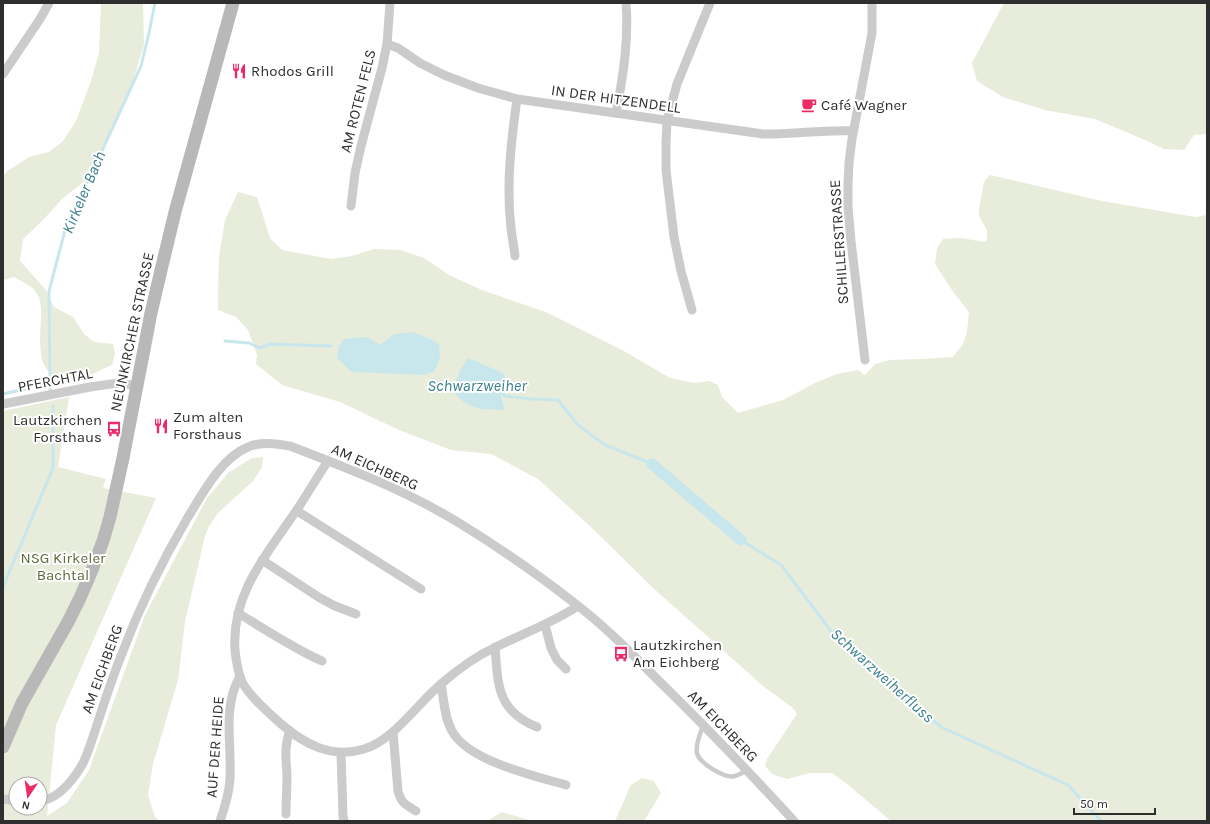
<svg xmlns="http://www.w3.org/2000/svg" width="1210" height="824" viewBox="0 0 1210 824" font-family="Karla,sans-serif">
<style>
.green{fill:#e8ecdb;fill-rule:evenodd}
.water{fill:#c7e7ed}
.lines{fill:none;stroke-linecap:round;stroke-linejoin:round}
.stream{stroke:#c7e7ed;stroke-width:3}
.canal{stroke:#c7e7ed;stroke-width:11}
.service{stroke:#cbcbcb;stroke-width:4.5}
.minor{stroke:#cbcbcb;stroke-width:9}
.secondary{stroke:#b8b8b8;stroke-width:13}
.labels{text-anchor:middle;stroke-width:4;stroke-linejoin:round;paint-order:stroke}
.poi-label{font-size:15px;fill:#2e2e2e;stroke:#fff;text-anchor:start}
.street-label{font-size:15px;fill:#2e2e2e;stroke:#fff}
.park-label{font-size:15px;fill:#5c6b3a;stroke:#fff}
.water-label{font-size:16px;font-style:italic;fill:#377f8c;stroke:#fff}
</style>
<rect width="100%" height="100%" fill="#fff"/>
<g class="green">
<path d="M101,3H143L144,45L128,97L90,177L63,198L42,221L23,239L20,261L45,289L54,307L73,317L84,334L94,342L113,344L115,354L112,365C104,368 96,373 87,376C71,382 53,382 44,365C41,361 40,344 40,338C40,326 43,309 39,298C36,287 22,282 14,277L3,280V177L6,172L29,157L49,152L63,141L76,121L91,81L99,53Z"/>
<path d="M1004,3H1207V134L1194,135L1184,150L1164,149L1145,140L1095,119L1045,110L1003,97L977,81L972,63Z"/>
<path d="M990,175L1102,201L1195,217L1207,215V821H891L847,784L832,773H810L787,779L772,774L765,766L767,759L797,714L793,708L763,686L652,587L592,528L538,479L491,454L451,450L399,430L340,402L282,385L256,364L257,355L248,330L236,317L218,310V293L219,257L225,220L238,192L257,197L270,238L282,250L331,259L352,256L374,249L400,250L424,258L449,275L482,290L548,313L622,350L670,378L695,383L709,381L718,385L722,397L738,413L783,400L817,382L837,374L858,370L865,375L875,364L889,360L921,359L953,357L963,344L967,332L969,312L954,293L935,264L937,248L943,239L961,238L984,242L987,240V230L979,216V208L984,182ZM461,369L507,381L500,391L505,410Z"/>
<path d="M69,397L58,467L106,479L103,488L156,498L56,725L47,816L67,803L89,770L145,615L207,498L229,472L252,458L263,457L262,467L253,481L218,513L209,526L205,536L185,622L178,680L153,764L148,795L155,817L159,821H3V411ZM16,784H40V808H16Z"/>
<path d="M642,778L654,781L661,793L644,821H615L631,785Z"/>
<path d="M502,812L532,821H487Z"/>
</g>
<g class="water">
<path d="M414,332L430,339L439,344L440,359L434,371L425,375L352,372L337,358L339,346L344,339L368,337L380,345L395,334Z"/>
<path d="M468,358L503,373L507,381L500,391L505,410C481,409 468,411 452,390L461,369Z"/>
</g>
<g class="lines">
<g class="stream">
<path d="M225,341L249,343L260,348L270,344L331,346"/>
<path d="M497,389L505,396L531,399L558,400L578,425L605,445L650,463"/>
<path d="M50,390L49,291L67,223L95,166L141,66L149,33L155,3"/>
<path d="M3,394L25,389"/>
<path d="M741,540L781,565L835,636L941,727L1068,785L1101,821"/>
<path d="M3,587L53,468V406"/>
</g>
<path class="canal" d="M652,464L741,540"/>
<path class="service" d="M703,725C701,733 695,744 697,753C699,763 725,779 735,776C739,775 743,772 747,771"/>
<g class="minor">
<path d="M387,44L398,48L420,63L444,75L478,88L517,99L763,134C794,135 823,129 853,131"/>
<path d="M3,74L40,19L49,3"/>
<path d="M616,113C623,77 629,40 626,3"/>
<path d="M351,206L355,173L361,146L382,68L387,44L390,3"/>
<path d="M515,256C514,247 512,237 511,228C506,186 511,142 517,99"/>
<path d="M692,310L681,271L674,237L666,170V143L667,121L677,84L710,3"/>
<path d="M865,360L851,241L848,207V185L849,163L852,139L872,33V3"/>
<path d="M3,404L90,387L118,383L137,386"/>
<path d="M328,461C317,477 307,495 296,511C267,554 231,594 235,650C236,660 238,672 242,682C250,697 268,712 280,723C304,744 331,759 364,749C393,741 418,703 441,684C457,670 476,656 496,647C524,633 552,623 578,606"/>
<path d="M297,511L421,589"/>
<path d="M262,560L320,598L335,606L356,614"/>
<path d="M238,613C266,630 293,648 322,661"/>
<path d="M545,625L551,648L557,660L566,669"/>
<path d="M495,647C498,685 497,711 537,727"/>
<path d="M441,684C444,699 444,717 452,731C468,761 535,776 566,785"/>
<path d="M393,732L398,791C401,803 406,805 416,811"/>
<path d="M341,753L343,816L344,821"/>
<path d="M3,799L16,801"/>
<path d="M40,801C59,799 73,780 82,765C88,754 91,742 95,731C103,706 111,681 121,656C139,608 162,561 188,517C203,493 221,458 248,447C261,441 277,444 290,446C350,469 410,492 464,526C503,550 541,577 577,605C607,628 634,656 661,683C707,728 751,774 794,821"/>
<path d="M286,814C286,801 287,788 287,775C286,759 284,746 290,731"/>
<path d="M220,821C225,807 229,794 230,779C232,743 222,708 240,676"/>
</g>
<path class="secondary" d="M3,747L22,703L68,622L80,598L92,570L103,541L110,517L123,458L151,313L162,266L175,212L233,3"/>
</g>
<defs>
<g id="restaurant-bare" transform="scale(1.2)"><path d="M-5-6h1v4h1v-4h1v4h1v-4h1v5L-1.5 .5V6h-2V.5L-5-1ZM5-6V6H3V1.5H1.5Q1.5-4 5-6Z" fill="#eb2b66" stroke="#fff" stroke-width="2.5" paint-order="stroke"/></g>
<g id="cafe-bare" transform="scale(1.2)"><path d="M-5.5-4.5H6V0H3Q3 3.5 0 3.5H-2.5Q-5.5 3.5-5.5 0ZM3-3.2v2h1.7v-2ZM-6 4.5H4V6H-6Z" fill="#eb2b66" stroke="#fff" stroke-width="2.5" paint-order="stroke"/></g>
<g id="bus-bare" transform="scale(1.2)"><path d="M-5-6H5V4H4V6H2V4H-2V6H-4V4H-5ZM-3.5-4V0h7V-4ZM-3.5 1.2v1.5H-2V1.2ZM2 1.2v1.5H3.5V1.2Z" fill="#eb2b66" stroke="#fff" stroke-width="2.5" paint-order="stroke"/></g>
</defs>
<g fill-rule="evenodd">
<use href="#restaurant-bare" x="239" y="71"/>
<use href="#cafe-bare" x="809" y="105"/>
<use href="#restaurant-bare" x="161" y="426"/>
<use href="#bus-bare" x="114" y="429"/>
<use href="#bus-bare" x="621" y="654"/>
</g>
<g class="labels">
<g class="poi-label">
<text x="251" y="76">Rhodos Grill</text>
<text x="821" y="110">Café Wagner</text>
<text x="173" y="422">Zum alten<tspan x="173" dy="17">Forsthaus</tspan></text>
<text x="102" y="425" text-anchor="end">Lautzkirchen<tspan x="102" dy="17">Forsthaus</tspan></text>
<text x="633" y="650">Lautzkirchen<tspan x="633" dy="17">Am Eichberg</tspan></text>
</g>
<g class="street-label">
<text transform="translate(616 99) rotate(8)" y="5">IN DER HITZENDELL</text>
<text transform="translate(358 101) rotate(-76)" y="5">AM ROTEN FELS</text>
<text transform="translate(839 242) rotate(-94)" y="5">SCHILLERSTRASSE</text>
<text transform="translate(132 332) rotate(-78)" y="5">NEUNKIRCHER STRASSE</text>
<text transform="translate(55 380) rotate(-11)" y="5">PFERCHTAL</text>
<text transform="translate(375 467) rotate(24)" y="5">AM EICHBERG</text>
<text transform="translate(102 669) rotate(-70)" y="5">AM EICHBERG</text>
<text transform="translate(723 726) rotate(46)" y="5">AM EICHBERG</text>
<text transform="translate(215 747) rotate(-86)" y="5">AUF DER HEIDE</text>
</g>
<g class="park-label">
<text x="63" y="563">NSG Kirkeler<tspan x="63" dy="17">Bachtal</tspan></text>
</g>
<g class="water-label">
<text transform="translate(83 192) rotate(-67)" y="6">Kirkeler Bach</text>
<text x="477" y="391">Schwarzweiher</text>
<text transform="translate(883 675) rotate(42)" y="6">Schwarzweiherfluss</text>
</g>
</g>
<rect width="1210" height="824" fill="none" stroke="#2e2e2e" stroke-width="8"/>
<g transform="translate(28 796) rotate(193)"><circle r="19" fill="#ffffff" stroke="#ababab"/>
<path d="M0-3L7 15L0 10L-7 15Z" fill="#eb2b66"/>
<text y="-6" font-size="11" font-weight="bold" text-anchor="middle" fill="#2e2e2e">N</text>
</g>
<path d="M1074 808v6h81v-6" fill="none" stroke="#2e2e2e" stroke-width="2"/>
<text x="1080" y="808" font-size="12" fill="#2e2e2e" stroke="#ffffff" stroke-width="3" paint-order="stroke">50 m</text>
</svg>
